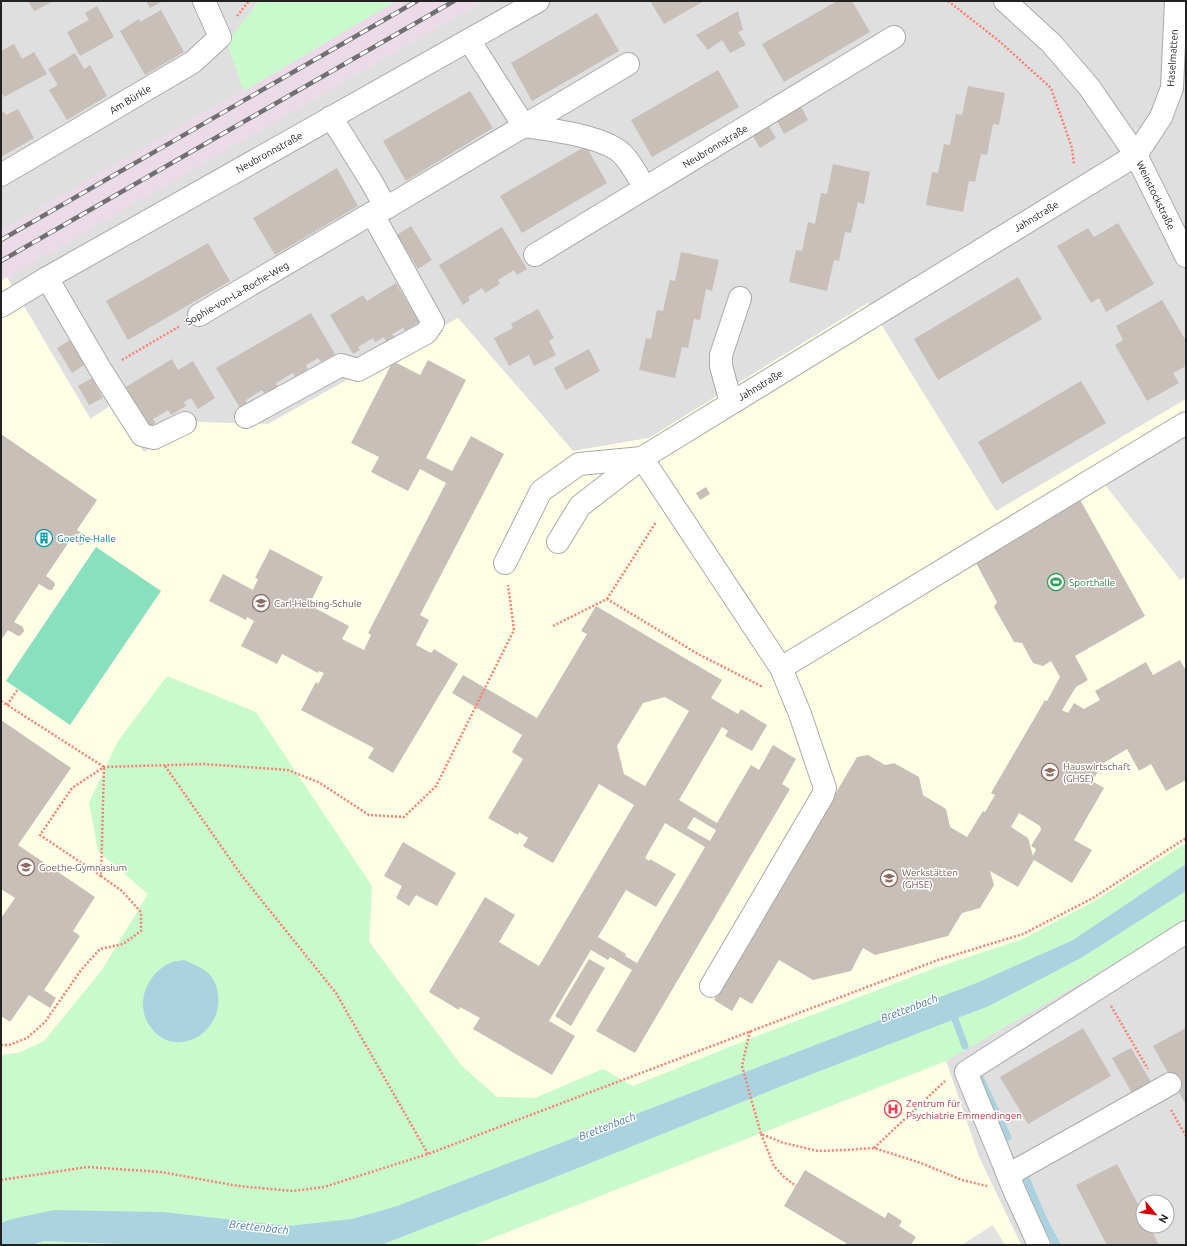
<svg xmlns="http://www.w3.org/2000/svg" width="1187" height="1246" viewBox="0 0 1187 1246" font-family="Ubuntu,sans-serif">
<style>
.residential{fill:#e0dfdf;fill-rule:evenodd}
.industrial{fill:#ebdbe8}
.education{fill:#ffffe5}
.park{fill:#c8facc}
.pitch{fill:#88e0be}
.parking{fill:#e2e2e2}
.water{fill:#aad3df}
.lines{fill:none;stroke-linecap:round;stroke-linejoin:round}
.stream{stroke:#aad3df;stroke-width:7}
.building{fill:#c7bfb8;fill-rule:evenodd}
.minor-casing{stroke:#a9a9a9;stroke-width:24}
.path{stroke:#fa8072;stroke-width:2.5;stroke-dasharray:2 2;stroke-linecap:butt}
.minor{stroke:#fff;stroke-width:22}
.rail-casing{stroke:#707070;stroke-width:4.5}
.rail{stroke:#fff;stroke-width:3;stroke-dasharray:9;stroke-linecap:butt}
.labels{text-anchor:middle;stroke-width:3;stroke-linejoin:round;paint-order:stroke}
.street-label{font-size:10px;fill:#222;stroke:#fff}
.culture-label{font-size:10px;fill:#0d838f;stroke:#fff;text-anchor:start}
.leisure-label{font-size:10px;fill:#27864d;stroke:#fff;text-anchor:start}
.education-label{font-size:10px;fill:#785e54;stroke:#fff;text-anchor:start}
.health-label{font-size:10px;fill:#be3a42;stroke:#fff;text-anchor:start}
.water-label{font-size:11px;font-style:italic;fill:#4a7aab;stroke:#fff}
</style>
<rect width="100%" height="100%" fill="#f2efe9"/>
<g class="residential">
<path d="M1,1H259L227,43L244,91L1,231Z"/>
<path d="M483,1H1186V399L996,512L868,303L649,438L573,451L458,318L268,424L194,422L144,452L111,406L91,419L7,277Z"/>
<path d="M1186,919V1245H1021L979,1157L946,1061L1117,962ZM1143,1202H1167V1226H1143Z"/>
</g>
<path class="industrial" d="M396,1H483L1,281V231Z"/>
<g class="education">
<path d="M7,277L90,419L110,406L144,452L194,422L268,424L458,318L573,451L649,438L868,303L996,511L1186,399V843L1093,902L1023,939L938,967L633,1087L603,1069L535,1098L497,1097L461,1065L369,941L372,886L98,851L148,894L102,970L44,1041L18,1053L1,1055V281Z"/>
<path d="M946,1061L979,1157L1021,1245H474Z"/>
</g>
<g class="park">
<path d="M259,1H396L244,91L227,43Z"/>
<path d="M167,676L256,712L372,886L369,942L461,1065L497,1097L535,1098L603,1069L633,1086L749,1039L938,967L1023,939L1093,902L1186,843V864L1073,940L979,982L397,1206L352,1219L287,1226L163,1212L54,1210L12,1219L1,1223V1055L18,1053L44,1041L102,970L148,894L98,851L89,803L118,741Z"/>
<path d="M1186,891V919L1117,962L946,1061L474,1245H381L548,1180L807,1076L989,1006L1081,958Z"/>
<path d="M44,1241L147,1245H32Z"/>
</g>
<path class="pitch" d="M96,547L161,591L70,725L6,681Z"/>
<g class="parking">
<path d="M1186,430V577L1180,580L1102,481Z"/>
<path d="M993,1225L1005,1245H961L968,1241Z"/>
</g>
<g class="water">
<path d="M1186,864V891L1081,958L989,1006L807,1076L548,1180L381,1245H147L44,1241L32,1245H1V1223L12,1219L54,1210L163,1212L287,1226L352,1219L397,1206L979,982L1073,940Z"/>
<path d="M184,960C193,964 204,968 210,975C221,988 221,1011 211,1024C203,1035 194,1041 181,1042C170,1043 161,1039 154,1031C133,1010 144,975 170,963C174,961 180,961 184,960Z"/>
</g>
<g class="lines">
<g class="stream">
<path d="M952,1011L965,1046"/>
<path d="M979,1075L1008,1137"/>
<path d="M1027,1180L1043,1218L1057,1245"/>
</g>
</g>
<g class="building">
<path d="M28,1H54L34,11Z"/>
<path d="M146,1H163L150,8Z"/>
<path d="M650,1H704L664,24Z"/>
<path d="M837,1H852L870,32L784,82L762,44Z"/>
<path d="M97,6L114,37L80,56L67,32L89,20L85,13Z"/>
<path d="M161,10L184,52L145,75L120,31L139,19L140,22Z"/>
<path d="M738,11L743,30L738,32L746,45L730,53L722,40L708,50L696,35Z"/>
<path d="M597,13L619,51L532,101L511,63Z"/>
<path d="M14,44L22,59L34,52L47,74L4,97L1,91V51Z"/>
<path d="M75,53L84,69L90,65L107,96L67,120L49,90L58,85L48,69Z"/>
<path d="M718,70L739,107L652,157L631,120Z"/>
<path d="M968,86L1005,93L999,125L993,124L987,155L981,154L975,182L969,181L963,212L926,205L932,172L938,173L944,144L950,145L956,114L962,115Z"/>
<path d="M470,91L493,128L406,181L383,141Z"/>
<path d="M799,103L808,120L784,134L775,117Z"/>
<path d="M18,109L34,138L1,157V113L4,112L6,115Z"/>
<path d="M766,122L776,138L760,148L750,131Z"/>
<path d="M586,146L607,183L522,233L500,196Z"/>
<path d="M833,164L870,172L864,204L858,202L851,233L845,232L839,261L834,260L827,291L789,282L796,250L802,251L808,222L815,224L821,193L827,194Z"/>
<path d="M337,168L358,206L275,255L253,218Z"/>
<path d="M1118,223L1154,284L1106,312L1099,298L1091,303L1057,246L1088,228L1094,237Z"/>
<path d="M411,226L432,260L418,269L397,235Z"/>
<path d="M502,227L527,269L517,275L514,270L498,280L500,284L485,293L482,288L468,297L470,300L463,305L439,265Z"/>
<path d="M208,243L230,281L128,340L106,301Z"/>
<path d="M681,252L719,260L712,291L706,289L700,320L694,319L688,348L682,347L675,378L639,370L646,338L651,339L657,310L663,311L670,280L675,281Z"/>
<path d="M1018,277L1042,319L938,380L914,339Z"/>
<path d="M396,283L419,322L405,331L403,328L392,334L395,338L387,343L384,337L375,342L373,338L358,347L360,350L353,354L330,315L363,295L367,301Z"/>
<path d="M1162,300L1186,341V366L1173,373L1179,383L1147,401L1115,345L1123,340L1116,326Z"/>
<path d="M538,309L554,338L549,341L556,355L534,366L529,355L509,366L494,338L513,328L511,324Z"/>
<path d="M311,313L335,354L321,362L318,358L306,365L308,369L295,377L293,373L276,383L278,387L265,395L262,390L246,400L247,403L240,408L216,368Z"/>
<path d="M72,339L86,364L72,373L57,348Z"/>
<path d="M589,349L600,371L566,390L554,368Z"/>
<path d="M172,359L178,370L193,361L215,398L198,409L191,398L184,402L186,406L171,415L168,410L153,419L156,423L148,427L124,388Z"/>
<path d="M428,360L466,380L426,458L452,471L471,436L504,454L420,615L429,620L416,645L431,653L434,649L458,664L393,773L368,758L374,748L301,710L316,682L318,684L324,673L319,671L318,673L282,654L277,664L241,646L254,621L247,617L246,620L209,601L223,574L253,590L258,579L255,578L270,549L323,577L309,605L349,626L342,639L364,650L371,635L368,633L446,483L420,469L408,491L371,472L379,457L351,443L393,361L420,375Z"/>
<path d="M92,378L103,398L89,405L78,386Z"/>
<path d="M1081,381L1106,423L1002,484L978,442Z"/>
<path d="M1,434L97,500L77,530L86,536L87,539L84,544L80,545L71,539L46,576L54,582L55,585L52,590H49L39,584L14,622L23,627L24,631L21,635L18,636L8,630L1,640Z"/>
<path d="M706,487L710,494L700,500L696,493Z"/>
<path d="M1078,496L1145,616L1075,656L1088,680L1076,687L1062,710L1068,713L1074,703L1084,709L1100,700L1095,691L1146,662L1153,675L1180,660L1186,671V780L1166,791L1151,764L1139,771L1127,749L1097,767V773L1092,781L1104,788L1074,840L1092,850L1072,883L1034,860L1018,887L990,871L994,885L980,908L962,913L948,936L875,955L863,948L851,971L813,980L779,960L752,1004L740,997L732,1011L714,1000L857,757L868,755L885,765L894,763L919,777L923,795L946,809L950,827L967,837L983,811L985,812L995,795L991,793L1045,700L1047,701L1060,677L1051,661L1043,666L1033,663L1022,643L1014,642L994,607L997,602L976,563L978,555ZM1019,813L1040,826L1041,830L1031,846L1036,849L1033,856L1028,838L1011,827Z"/>
<path d="M596,606L722,680L711,698L738,714L741,709L767,725L752,751L725,736L728,731L722,727L679,800L717,823L751,765L759,770L773,745L796,759L782,784L790,789L635,1053L596,1031L632,970L610,957L608,960L591,950L549,1021L575,1036L552,1075L473,1029L480,1018L460,1007L459,1010L429,992L485,897L515,915L499,942L539,966L634,805L599,784L553,863L523,846L528,838L519,832L518,835L488,818L523,759L512,752L522,735L452,693L463,675L537,718L587,634L581,631ZM665,697L689,711L645,786L624,774L617,746L643,703ZM694,817L716,830L710,841L687,828ZM665,823L705,847L637,963L625,956L626,954L598,937L626,890L656,907L676,874L650,859L649,861L645,858Z"/>
<path d="M1,720L71,768L18,845L95,897L73,931L80,936L44,990L56,998L50,1008L29,995L10,1022L1,1016V918L15,898L1,889Z"/>
<path d="M403,842L456,873L437,906L416,895L409,906L396,898L402,886L384,876Z"/>
<path d="M589,959L605,968L571,1026L555,1016Z"/>
<path d="M1083,1028L1111,1076L1028,1124L1000,1077Z"/>
<path d="M1186,1028V1105L1153,1046Z"/>
<path d="M1131,1048L1151,1082L1132,1093L1112,1058Z"/>
<path d="M1117,1164L1143,1214V1226H1149L1159,1245H1107L1098,1228L1076,1185Z"/>
<path d="M805,1170L885,1218L888,1212L902,1221L899,1226L916,1237L911,1245H849L784,1206Z"/>
</g>
<g class="lines">
<g class="minor-casing">
<g id="minor">
<path d="M1005,1L1051,43L1089,87L1136,155L1186,256"/>
<path d="M469,40L524,126C551,130 594,135 616,149C628,156 638,177 645,188"/>
<path d="M331,117L371,181L386,208"/>
<path d="M1,175L193,62L220,37L204,1"/>
<path d="M535,255L894,37"/>
<path d="M47,278L102,372L142,435L154,438L185,423"/>
<path d="M1,306L47,278L538,1"/>
<path d="M199,315L372,213L386,208L628,64"/>
<path d="M731,403L721,366V355L740,298"/>
<path d="M246,417L341,365L358,370L426,333L433,323L372,213"/>
<path d="M642,458L781,668L800,714L825,788L823,795L816,807L711,986"/>
<path d="M558,542L580,506L642,458L1136,155L1161,117L1172,88L1176,1"/>
<path d="M505,563L541,491L579,464L642,458"/>
<path d="M781,668L1186,423"/>
<path d="M1008,1175L1170,1084"/>
<path d="M1039,1245L1015,1192L966,1072L1186,932"/>
</g>
</g>
<g class="path">
<path d="M948,1L998,40L1051,88L1072,148L1074,165"/>
<path d="M237,16L249,1"/>
<path d="M122,360L180,326"/>
<path d="M607,599L656,522"/>
<path d="M553,626L607,599L698,654L761,686L762,685"/>
<path d="M1,701L104,767"/>
<path d="M7,705L18,689"/>
<path d="M165,766L242,876L336,993L428,1154"/>
<path d="M101,876L40,835L72,788L104,767L204,764L288,770L320,783L369,815L404,817L436,786L514,630L508,585"/>
<path d="M1111,1006L1148,1069"/>
<path d="M750,1031L742,1066L761,1134L784,1143L818,1151L845,1150L874,1148L921,1163L962,1180L987,1186"/>
<path d="M1,1045H9L27,1038L45,1022L81,970L100,949L123,944L141,931V912L122,891L101,876L104,767"/>
<path d="M1171,1110L1186,1136"/>
<path d="M761,1134L774,1166L784,1177L796,1186"/>
<path d="M874,1148L945,1081"/>
<path d="M1,1180L87,1167L161,1172L238,1186L293,1191L324,1187L428,1154L938,960L1023,934L1093,898L1186,838"/>
</g>
<use href="#minor" class="minor"/>
<g class="rail-casing">
<g id="rail">
<path d="M1,240L417,1"/>
<path d="M1,261L454,1"/>
</g>
</g>
<use href="#rail" class="rail"/>
</g>
<defs>
<g id="building-ring" transform="scale(0.9)"><circle r="9.5" fill="#fff" stroke="#0f9aa8" stroke-width="1.5"/><path d="M-4-6H4V6H1V3H-1V6H-4ZM-2.5-4.3h1.7v1.8h-1.7ZM.8-4.3h1.7v1.8H.8ZM-2.5-1h1.7V.8h-1.7ZM.8-1h1.7V.8H.8Z" fill="#0f9aa8"/></g>
<g id="stadium-ring" transform="scale(0.9)"><circle r="9.5" fill="#fff" stroke="#2e9e5b" stroke-width="1.5"/><path d="M0-5a6.5 5 0 1 0 0 10a6.5 5 0 1 0 0-10ZM-3.5-1.8h7v3.6h-7Z" fill="#2e9e5b"/></g>
<g id="school-ring" transform="scale(0.9)"><circle r="9.5" fill="#fff" stroke="#8d6e63" stroke-width="1.5"/><path d="M0-5L7-2L0 1L-7-2ZM-4 1L0 2.5L4 1V4Q0 6-4 4Z" fill="#8d6e63"/></g>
<g id="hospital-ring" transform="scale(0.9)"><circle r="9.5" fill="#fff" stroke="#e0444e" stroke-width="1.5"/><path d="M-5-5h3v3.5h4V-5h3V5h-3V1.5h-4V5h-3Z" fill="#e0444e"/></g>
</defs>
<g fill-rule="evenodd">
<use href="#building-ring" x="44" y="538"/>
<use href="#stadium-ring" x="1056" y="582"/>
<use href="#school-ring" x="261" y="603"/>
<use href="#school-ring" x="1050" y="772"/>
<use href="#school-ring" x="26" y="867"/>
<use href="#school-ring" x="889" y="878"/>
<use href="#hospital-ring" x="893" y="1109"/>
</g>
<g class="labels">
<g class="street-label">
<text transform="translate(1172 58) rotate(-86)" y="4">Haselmatten</text>
<text transform="translate(130 99) rotate(-31)" y="4">Am Bürkle</text>
<text transform="translate(715 146) rotate(-31)" y="4">Neubronnstraße</text>
<text transform="translate(269 152) rotate(-29)" y="4">Neubronnstraße</text>
<text transform="translate(1156 195) rotate(64)" y="4">Weinstockstraße</text>
<text transform="translate(1036 216) rotate(-31)" y="4">Jahnstraße</text>
<text transform="translate(237 293) rotate(-30)" y="4">Sophie-von-La-Roche-Weg</text>
<text transform="translate(760 385) rotate(-31)" y="4">Jahnstraße</text>
</g>
<g class="culture-label">
<text x="57" y="542">Goethe-Halle</text>
</g>
<g class="leisure-label">
<text x="1069" y="586">Sporthalle</text>
</g>
<g class="education-label">
<text x="274" y="607">Carl-Helbing-Schule</text>
<text x="1063" y="770">Hauswirtschaft<tspan x="1063" dy="12">(GHSE)</tspan></text>
<text x="39" y="871">Goethe-Gymnasium</text>
<text x="902" y="876">Werkstätten<tspan x="902" dy="12">(GHSE)</tspan></text>
</g>
<g class="health-label">
<text x="906" y="1107">Zentrum für<tspan x="906" dy="12">Psychiatrie Emmendingen</tspan></text>
</g>
<g class="water-label">
<text transform="translate(909 1008) rotate(-21)" y="4">Brettenbach</text>
<text transform="translate(607 1126) rotate(-21)" y="4">Brettenbach</text>
<text transform="translate(259 1227) rotate(6)" y="4">Brettenbach</text>
</g>
</g>
<rect width="1187" height="1246" fill="none" stroke="#222222" stroke-width="4"/>
<g transform="translate(1155 1214) rotate(119)"><circle r="19" fill="#ffffff" stroke="#a7a7a7"/>
<path d="M0-3L7 15L0 10L-7 15Z" fill="#d40000"/>
<text y="-6" font-size="11" font-weight="bold" text-anchor="middle" fill="#222222">N</text>
</g>
</svg>
